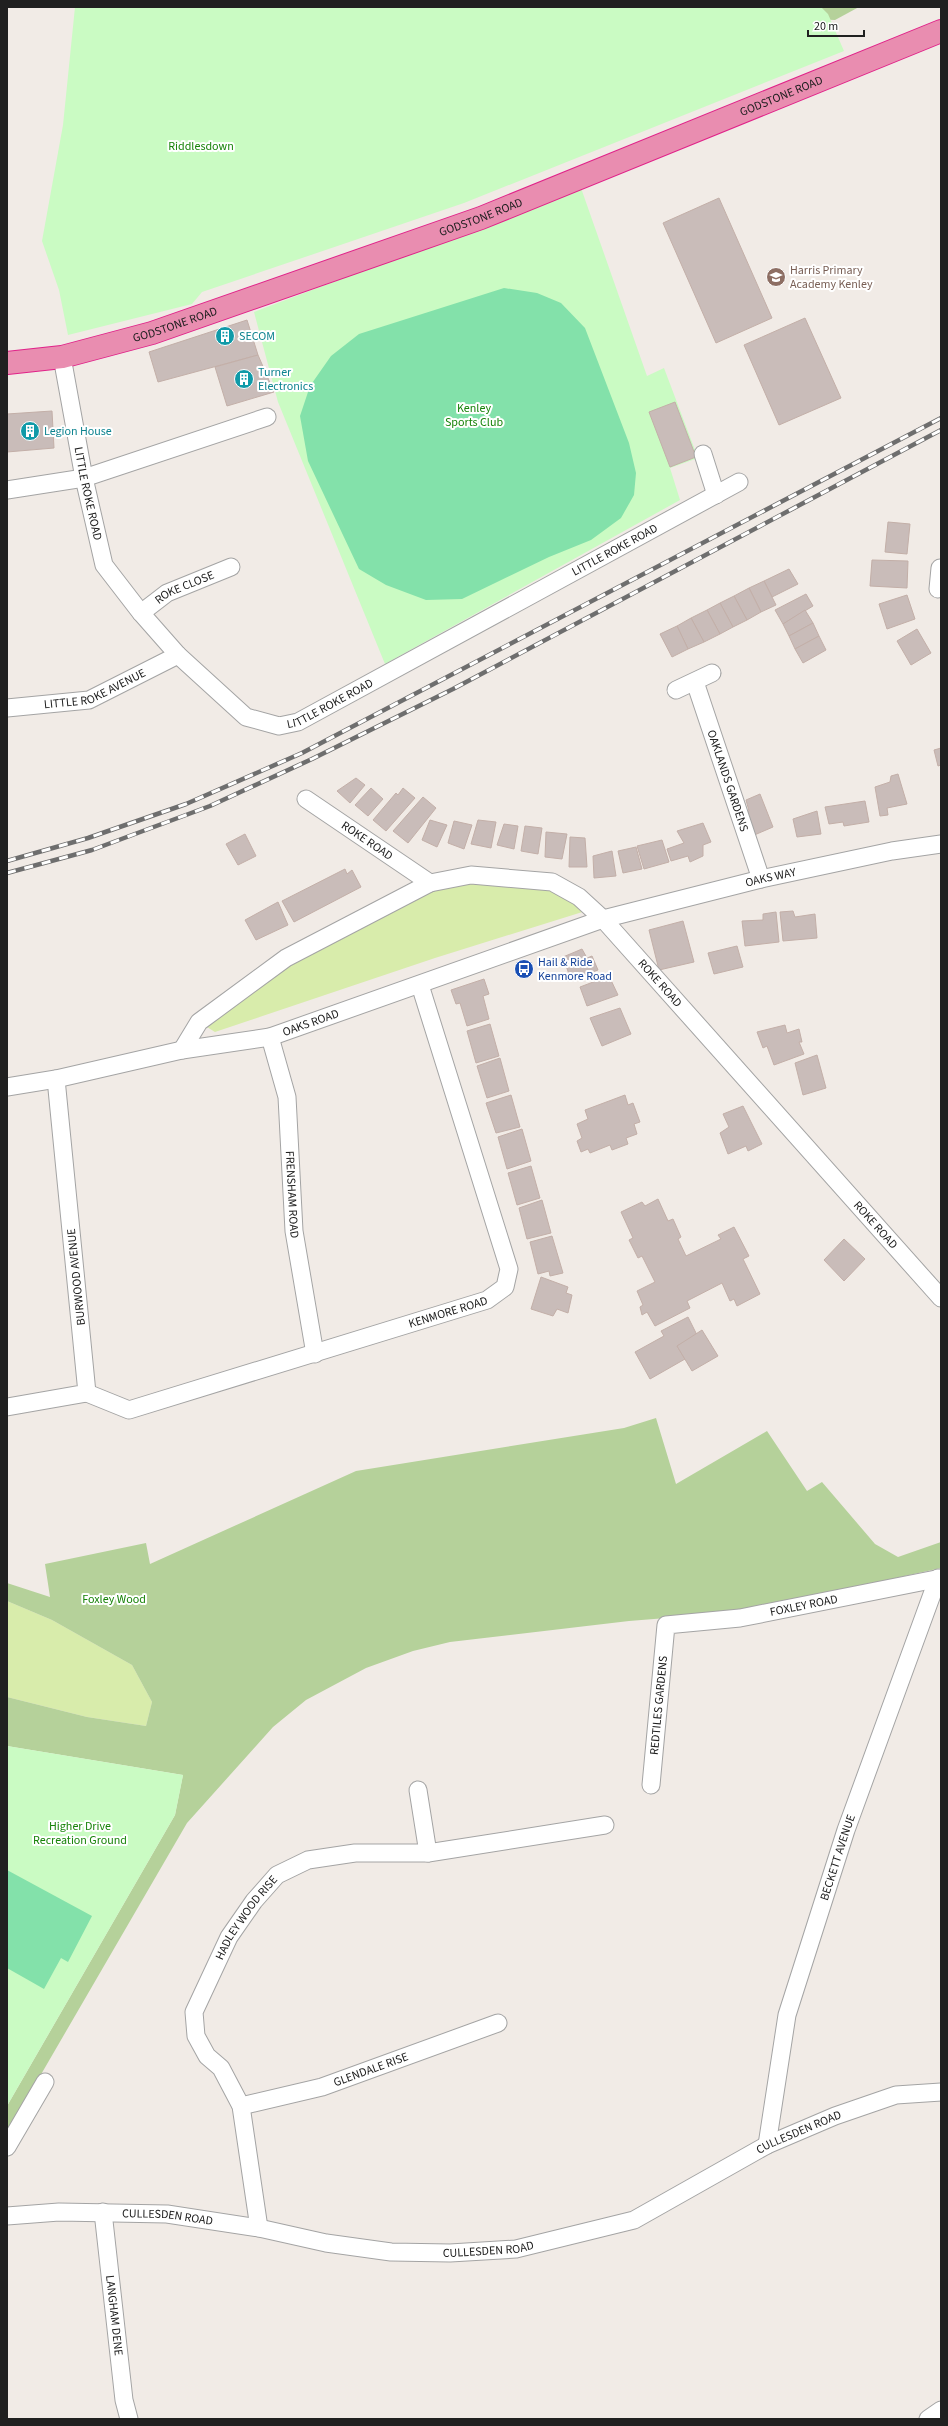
<svg xmlns="http://www.w3.org/2000/svg" width="948" height="2426" viewBox="0 0 948 2426" font-family="'Source Sans 3',sans-serif">
<style>
.grass{fill:#d8ecab}
.forest{fill:#b5d19a}
.park{fill:#cafbc3}
.pitch{fill:#83e1aa}
.building{fill:#c9bcb9;stroke:#c3afa8}
.lines{fill:none;stroke-linecap:round;stroke-linejoin:round}
.street-casing{stroke:#a4a4a4;stroke-width:19}
.highway-casing{stroke:#e02289;stroke-width:24}
.street{stroke:#fff;stroke-width:17}
.highway{stroke:#e98db0;stroke-width:22}
.rail-casing{stroke:#6e6e6e;stroke-width:4.5}
.rail{stroke:#fff;stroke-width:3;stroke-dasharray:9;stroke-linecap:butt}
.labels{text-anchor:middle;stroke-width:4;stroke-linejoin:round;paint-order:stroke}
.street-label{font-size:12px;fill:#202020;stroke:#fff}
.park-label{font-size:12px;fill:#178309;stroke:#fff}
.education-label{font-size:12px;fill:#785e54;stroke:#fff;text-anchor:start}
.culture-label{font-size:12px;fill:#0d838f;stroke:#fff;text-anchor:start}
.transit-label{font-size:12px;fill:#164399;stroke:#fff;text-anchor:start}
</style>
<rect width="100%" height="100%" fill="#f1ebe6"/>
<g class="grass">
<path d="M552,882L592,909L435,958L215,1032L199,1022L286,958L430,883Z"/>
<path d="M7,1601L52,1620L132,1665L152,1702L146,1726L87,1717L7,1697Z"/>
</g>
<g class="forest">
<path d="M686,7H859L835,20L689,14Z"/>
<path d="M656,1418L676,1484L767,1431L807,1491L822,1482L875,1544L898,1557L941,1542V1568L741,1612L629,1621L450,1642L413,1651L366,1668L306,1700L273,1727L187,1823L7,2133V2106L175,1815L183,1775L7,1746V1697L87,1717L146,1726L152,1702L132,1665L52,1620L7,1601V1583L50,1597L45,1564L146,1543L150,1564L356,1471L624,1428Z"/>
</g>
<g class="park">
<path d="M75,7H821L828,14L844,51L464,203L202,292L192,304L68,335L59,290L42,241L63,125Z"/>
<path d="M581,188L647,376L664,368L698,458L670,468L680,500L385,664L278,402L254,312Z"/>
<path d="M7,1746L183,1775L175,1815L7,2106Z"/>
</g>
<g class="pitch">
<path d="M504,288L537,293L561,303L585,328L629,443L636,473L634,495L621,518L591,540L549,557L462,599L426,600L386,585L359,569L308,461L300,416L310,386L331,356L359,334Z"/>
<path d="M7,1870L92,1916L68,1962L61,1958L44,1989L7,1968Z"/>
</g>
<g class="building">
<path d="M719,198L772,318L716,343L663,223Z"/>
<path d="M805,318L841,398L779,425L744,345Z"/>
<path d="M247,320L258,355L158,382L149,352Z"/>
<path d="M258,355L274,392L227,406L215,367Z"/>
<path d="M675,402L696,457L670,467L649,412Z"/>
<path d="M52,411L54,448L7,452V414Z"/>
<path d="M888,522L910,524L907,554L885,552Z"/>
<path d="M872,560L908,561L907,588L870,586Z"/>
<path d="M789,569L798,584L772,597L764,581Z"/>
<path d="M764,581L776,605L761,612L749,588Z"/>
<path d="M749,588L761,612L747,620L734,596Z"/>
<path d="M806,594L813,606L783,624L775,610Z"/>
<path d="M907,595L915,619L887,629L879,604Z"/>
<path d="M734,596L747,620L733,627L720,603Z"/>
<path d="M720,603L733,627L720,634L707,610Z"/>
<path d="M707,610L720,634L704,642L691,618Z"/>
<path d="M805,610L813,623L789,636L783,624Z"/>
<path d="M691,618L704,642L688,649L677,626Z"/>
<path d="M813,623L819,636L795,649L789,636Z"/>
<path d="M677,626L688,649L672,657L660,634Z"/>
<path d="M917,629L931,653L911,665L897,641Z"/>
<path d="M819,636L826,650L803,663L795,649Z"/>
<path d="M941,748V765L938,766L934,750Z"/>
<path d="M898,774L907,804L887,808L888,815L880,816L875,787L890,782L891,776Z"/>
<path d="M356,778L365,785L350,803L337,791Z"/>
<path d="M371,788L383,799L368,816L355,805Z"/>
<path d="M403,788L415,798L386,831L373,820L396,793L398,795Z"/>
<path d="M760,794L773,827L752,836L743,813L749,811L746,800Z"/>
<path d="M423,797L436,808L408,843L393,831Z"/>
<path d="M865,801L869,822L844,826L843,822L829,824L825,807Z"/>
<path d="M817,811L821,834L797,837L793,819Z"/>
<path d="M430,820L447,825L437,847L422,840Z"/>
<path d="M478,820L496,822L491,848L471,844Z"/>
<path d="M454,821L472,825L464,849L448,843Z"/>
<path d="M703,823L711,842L703,845V856L690,862L688,856L671,861L667,849L684,843L677,831Z"/>
<path d="M504,824L518,826L514,849L497,845Z"/>
<path d="M525,826L542,828L538,854L521,851Z"/>
<path d="M546,832L567,834L562,859L545,857Z"/>
<path d="M245,834L256,856L238,865L226,844Z"/>
<path d="M570,837L585,838L587,867H569Z"/>
<path d="M662,840L669,862L644,869L637,846Z"/>
<path d="M636,847L642,869L623,873L618,851Z"/>
<path d="M612,851L616,876L594,878L593,856Z"/>
<path d="M345,869L347,874L352,870L361,887L294,922L282,901Z"/>
<path d="M278,902L288,925L256,940L245,920Z"/>
<path d="M793,911L795,917L815,914L817,938L783,941L780,912Z"/>
<path d="M776,912L779,942L745,946L742,921L763,920V914Z"/>
<path d="M683,921L694,962L659,970L649,930Z"/>
<path d="M737,946L743,967L714,974L708,953Z"/>
<path d="M582,949L587,958L592,956L598,970L571,980L563,957Z"/>
<path d="M609,976L618,995L587,1006L580,987Z"/>
<path d="M484,979L489,994L483,996L489,1019L467,1026L460,1003L456,1004L451,990Z"/>
<path d="M620,1008L631,1034L602,1046L590,1018Z"/>
<path d="M490,1024L499,1056L476,1063L467,1031Z"/>
<path d="M785,1025L787,1033L799,1029L802,1042H799L804,1054L774,1065L767,1046L763,1048L757,1032Z"/>
<path d="M817,1055L826,1088L803,1095L795,1063Z"/>
<path d="M500,1058L509,1091L487,1098L477,1066Z"/>
<path d="M511,1095L520,1127L496,1133L486,1103Z"/>
<path d="M625,1095L628,1105L633,1103L640,1122L634,1124L637,1134L626,1138L628,1144L612,1150L610,1145L590,1153L588,1149L581,1152L577,1141L582,1138L577,1124L588,1119L585,1110Z"/>
<path d="M743,1106L762,1144L748,1151L746,1146L728,1154L720,1133L729,1127L723,1114Z"/>
<path d="M522,1129L531,1161L507,1169L498,1137Z"/>
<path d="M531,1166L540,1198L517,1205L508,1173Z"/>
<path d="M658,1199L668,1221L673,1219L681,1237L678,1239L686,1256L721,1239L718,1235L734,1227L749,1256L743,1259L760,1294L737,1306L734,1299L730,1301L722,1283L687,1301L690,1308L655,1326L647,1312L642,1315L640,1307L643,1305L637,1291L655,1282L642,1256L638,1258L629,1240L633,1238L621,1212L642,1202L645,1206Z"/>
<path d="M542,1200L551,1233L527,1239L519,1208Z"/>
<path d="M552,1236L563,1273L550,1276L549,1271L538,1274L530,1242Z"/>
<path d="M844,1239L865,1259L844,1281L824,1260Z"/>
<path d="M541,1277L568,1287L566,1293L572,1295L568,1313L557,1309L553,1316L531,1309Z"/>
<path d="M688,1317L697,1335L677,1346L685,1359L650,1379L635,1352L664,1336L661,1331Z"/>
<path d="M702,1330L718,1356L692,1371L677,1346Z"/>
</g>
<g class="lines">
<g class="street-casing">
<g id="street">
<path id="s1" d="M62,357L84,478L104,565L141,613L178,655L246,717L279,726L298,722L739,482"/>
<path d="M703,454L716,495"/>
<path d="M7,490L84,478L267,417"/>
<path d="M938,589L940,568"/>
<path id="s2" d="M141,613L167,593L231,567"/>
<path id="s3" d="M695,682L761,879"/>
<path d="M676,690L712,673"/>
<path id="s4" d="M7,708L89,700L178,655"/>
<path id="s5" d="M306,799L430,883L471,875L552,882L579,897L603,919L941,1298"/>
<path id="s6" d="M270,1037L287,1097L294,1231L315,1354"/>
<path d="M182,1050L199,1022L286,958L430,883"/>
<path id="s7" d="M7,1087L56,1079L182,1050L270,1037L603,919L761,879L892,851L941,844"/>
<path id="s8" d="M87,1393L129,1410L487,1300L505,1287L509,1269L420,985"/>
<path d="M7,1407L87,1393L56,1079"/>
<path id="s9" d="M651,1785L666,1625L740,1618L941,1578"/>
<path d="M418,1790L428,1853"/>
<path id="s10" d="M241,2106L322,2087L498,2023"/>
<path id="s11" d="M767,2145L787,2015L846,1830L938,1578"/>
<path d="M7,2147L45,2082"/>
<path id="s12" d="M103,2212L124,2400L129,2419"/>
<path id="s13" d="M7,2216L59,2212L167,2214L259,2228L326,2243L391,2252L450,2253L516,2249L634,2220L767,2145L835,2116L896,2095L941,2092"/>
<path id="s14" d="M259,2228L241,2106L221,2068L207,2056L196,2036L194,2012L229,1937L254,1901L277,1875L308,1860L355,1853H428L605,1825"/>
<path d="M928,2419L941,2410"/>
</g>
</g>
<g class="highway-casing">
<g id="highway">
<path id="s15" d="M7,363L62,357L152,333L481,218L941,31"/>
</g>
</g>
<use href="#street" class="street"/>
<use href="#highway" class="highway"/>
<g class="rail-casing">
<g id="rail">
<path d="M7,861L88,838L186,804L302,753L941,418"/>
<path d="M7,873L92,850L210,806L312,759L453,689L941,430"/>
</g>
</g>
<use href="#rail" class="rail"/>
</g>
<defs>
<g id="school-disc" transform="scale(1)"><circle r="9.5" fill="#8d6e63" stroke="#fff"/><path d="M0-5L7-2L0 1L-7-2ZM-4 1L0 2.5L4 1V4Q0 6-4 4Z" fill="#fff"/></g>
<g id="building-disc" transform="scale(1)"><circle r="9.5" fill="#0f9aa8" stroke="#fff"/><path d="M-4-6H4V6H1V3H-1V6H-4ZM-2.5-4.3h1.7v1.8h-1.7ZM.8-4.3h1.7v1.8H.8ZM-2.5-1h1.7V.8h-1.7ZM.8-1h1.7V.8H.8Z" fill="#fff"/></g>
<g id="bus-disc" transform="scale(1)"><circle r="9.5" fill="#1a4fb4" stroke="#fff"/><path d="M-5-6H5V4H4V6H2V4H-2V6H-4V4H-5ZM-3.5-4V0h7V-4ZM-3.5 1.2v1.5H-2V1.2ZM2 1.2v1.5H3.5V1.2Z" fill="#fff"/></g>
</defs>
<g fill-rule="evenodd">
<use href="#school-disc" x="776" y="277"/>
<use href="#building-disc" x="225" y="336"/>
<use href="#building-disc" x="244" y="379"/>
<use href="#building-disc" x="30" y="431"/>
<use href="#bus-disc" x="524" y="969"/>
</g>
<g class="labels">
<g class="street-label">
<text dy="4" stroke="none"><textPath href="#s15" startOffset="821">GODSTONE ROAD</textPath></text>
<text dy="4" stroke="none"><textPath href="#s15" startOffset="497">GODSTONE ROAD</textPath></text>
<text dy="4" stroke="none"><textPath href="#s15" startOffset="173">GODSTONE ROAD</textPath></text>
<text dy="4" stroke="none"><textPath href="#s1" startOffset="139">LITTLE ROKE ROAD</textPath></text>
<text dy="4" stroke="none"><textPath href="#s1" startOffset="835">LITTLE ROKE ROAD</textPath></text>
<text dy="4" stroke="none"><textPath href="#s2" startOffset="51">ROKE CLOSE</textPath></text>
<text dy="4" stroke="none"><textPath href="#s4" startOffset="91">LITTLE ROKE AVENUE</textPath></text>
<text dy="4" stroke="none"><textPath href="#s1" startOffset="511">LITTLE ROKE ROAD</textPath></text>
<text dy="4" stroke="none"><textPath href="#s3" startOffset="104">OAKLANDS GARDENS</textPath></text>
<text dy="4" stroke="none"><textPath href="#s5" startOffset="74">ROKE ROAD</textPath></text>
<text dy="4" stroke="none"><textPath href="#s7" startOffset="794">OAKS WAY</textPath></text>
<text dy="4" stroke="none"><textPath href="#s5" startOffset="422">ROKE ROAD</textPath></text>
<text dy="4" stroke="none"><textPath href="#s7" startOffset="311">OAKS ROAD</textPath></text>
<text dy="4" stroke="none"><textPath href="#s6" startOffset="160">FRENSHAM ROAD</textPath></text>
<text dy="4" stroke="none"><textPath href="#s5" startOffset="746">ROKE ROAD</textPath></text>
<text transform="translate(76 1277) rotate(-96)" y="4">BURWOOD AVENUE</text>
<text dy="4" stroke="none"><textPath href="#s8" startOffset="379">KENMORE ROAD</textPath></text>
<text dy="4" stroke="none"><textPath href="#s9" startOffset="300">FOXLEY ROAD</textPath></text>
<text dy="4" stroke="none"><textPath href="#s9" startOffset="80">REDTILES GARDENS</textPath></text>
<text dy="4" stroke="none"><textPath href="#s11" startOffset="297">BECKETT AVENUE</textPath></text>
<text dy="4" stroke="none"><textPath href="#s14" startOffset="340">HADLEY WOOD RISE</textPath></text>
<text dy="4" stroke="none"><textPath href="#s10" startOffset="135">GLENDALE RISE</textPath></text>
<text dy="4" stroke="none"><textPath href="#s13" startOffset="821">CULLESDEN ROAD</textPath></text>
<text dy="4" stroke="none"><textPath href="#s13" startOffset="161">CULLESDEN ROAD</textPath></text>
<text dy="4" stroke="none"><textPath href="#s13" startOffset="485">CULLESDEN ROAD</textPath></text>
<text dy="4" stroke="none"><textPath href="#s12" startOffset="104">LANGHAM DENE</textPath></text>
</g>
<g class="park-label">
<text x="201" y="150">Riddlesdown</text>
<text x="474" y="412">Kenley<tspan x="474" dy="14">Sports Club</tspan></text>
<text x="114" y="1603">Foxley Wood</text>
<text x="80" y="1830">Higher Drive<tspan x="80" dy="14">Recreation Ground</tspan></text>
</g>
<g class="education-label">
<text x="790" y="274">Harris Primary<tspan x="790" dy="14">Academy Kenley</tspan></text>
</g>
<g class="culture-label">
<text x="239" y="340">SECOM</text>
<text x="258" y="376">Turner<tspan x="258" dy="14">Electronics</tspan></text>
<text x="44" y="435">Legion House</text>
</g>
<g class="transit-label">
<text x="538" y="966">Hail &amp; Ride<tspan x="538" dy="14">Kenmore Road</tspan></text>
</g>
</g>
<rect width="948" height="2426" fill="none" stroke="#202020" stroke-width="16"/>
<path d="M808 30v6h56v-6" fill="none" stroke="#202020" stroke-width="2"/>
<text x="814" y="30" font-size="12" fill="#202020" stroke="#ffffff" stroke-width="3" paint-order="stroke">20 m</text>
</svg>
